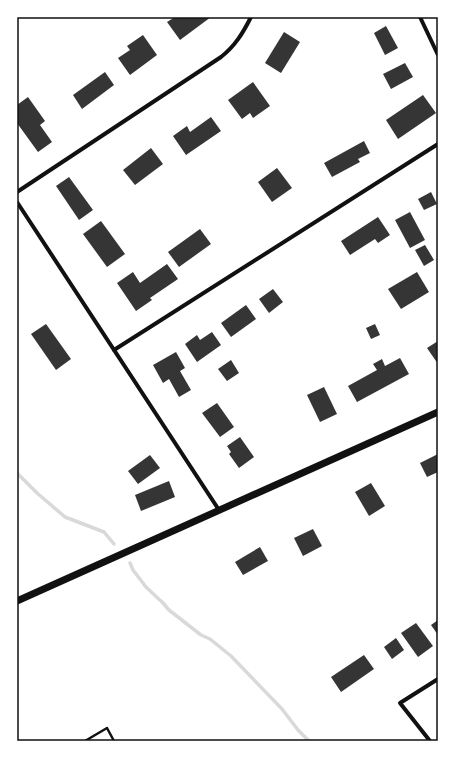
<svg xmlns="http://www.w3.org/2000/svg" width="455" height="758" viewBox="0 0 455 758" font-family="'Source Sans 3',sans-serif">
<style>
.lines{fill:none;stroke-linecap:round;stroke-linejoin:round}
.stream{stroke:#d9d9d9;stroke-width:3.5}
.building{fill:#353535}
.service{stroke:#111;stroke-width:2.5}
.minor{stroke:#111;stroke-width:4}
.tertiary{stroke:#111;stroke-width:7}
.neatline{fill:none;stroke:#111;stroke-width:1.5}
</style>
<rect width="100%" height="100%" fill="#fff"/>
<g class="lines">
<g class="stream">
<path d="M17,473L37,493L65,517L104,532L114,544"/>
<path d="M130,563L133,570L146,587L163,603L169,610L201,635L210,639L231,656L282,709L298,730L309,741"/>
</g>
</g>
<g class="building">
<path d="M175,17H211L180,40L167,22Z"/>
<path d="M386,26L398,48L385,55L374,33Z"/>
<path d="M284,32L300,42L281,73L265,63Z"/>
<path d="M143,35L157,55L130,75L118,58L130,50L127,46Z"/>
<path d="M405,63L413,77L391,89L383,74Z"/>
<path d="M105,72L114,85L82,109L73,95Z"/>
<path d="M253,82L270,106L253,118L250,113L242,119L228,100Z"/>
<path d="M423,95L436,113L398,139L386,120Z"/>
<path d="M28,97L45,121L40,125L52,142L38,152L17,123V105Z"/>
<path d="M211,117L221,131L186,155L173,136L187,126L190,132Z"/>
<path d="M364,141L370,153L358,159L360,162L332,177L324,163Z"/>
<path d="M151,148L163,164L135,185L123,170Z"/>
<path d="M277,168L292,188L272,202L258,182Z"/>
<path d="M69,177L93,210L79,220L56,186Z"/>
<path d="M431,192L437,204L424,210L418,199Z"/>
<path d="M410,212L425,240L410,248L395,220Z"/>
<path d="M378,217L390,235L378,243L375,239L350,255L341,241Z"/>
<path d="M101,221L125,254L107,267L83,234Z"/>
<path d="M200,229L211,244L179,267L168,252Z"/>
<path d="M425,245L434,260L424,266L415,250Z"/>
<path d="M167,264L178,279L150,298L152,300L136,311L117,283L133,272L140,283Z"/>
<path d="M417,272L429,292L401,309L388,289Z"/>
<path d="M273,289L283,302L269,313L259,299Z"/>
<path d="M246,305L256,319L231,337L221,323Z"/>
<path d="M46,324L71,359L56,370L31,334Z"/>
<path d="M375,324L380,335L371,339L366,328Z"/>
<path d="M212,332L221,345L197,362L185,344L197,335L200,340Z"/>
<path d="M438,341V364L427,348Z"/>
<path d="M176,352L185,368L180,371L191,390L179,397L169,379L163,383L153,365Z"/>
<path d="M400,358L409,374L357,402L348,386L377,370L373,364L382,359L385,366Z"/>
<path d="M231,360L239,373L227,381L218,369Z"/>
<path d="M324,387L337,414L320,422L307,395Z"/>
<path d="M217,403L234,427L220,437L202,413Z"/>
<path d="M240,437L254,457L239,468L229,454L231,452L227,446Z"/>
<path d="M438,454V472L427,477L420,463Z"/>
<path d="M150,455L160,468L138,484L128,471Z"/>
<path d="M169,481L175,497L141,511L135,495Z"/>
<path d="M371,483L385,506L369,516L355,492Z"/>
<path d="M313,529L322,546L303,556L294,538Z"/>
<path d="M260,547L268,561L243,575L235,562Z"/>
<path d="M438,620V635L431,625Z"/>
<path d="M416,623L433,646L418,657L401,633Z"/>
<path d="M396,638L404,650L392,659L384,647Z"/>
<path d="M364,655L374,669L341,692L331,677Z"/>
</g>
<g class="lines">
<path class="service" d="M85,741L107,728L114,741"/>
<g class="minor">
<path d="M420,17L438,55"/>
<path d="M17,192L221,57C235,46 243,33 251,17"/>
<path d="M17,202L219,510"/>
<path d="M114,350L438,144"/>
<path d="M430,741L400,703L438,679"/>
</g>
<path class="tertiary" d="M17,601L438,412"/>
</g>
<rect width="455" height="758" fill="none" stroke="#ffffff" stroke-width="36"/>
<rect x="18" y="18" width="419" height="722" class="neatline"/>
</svg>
